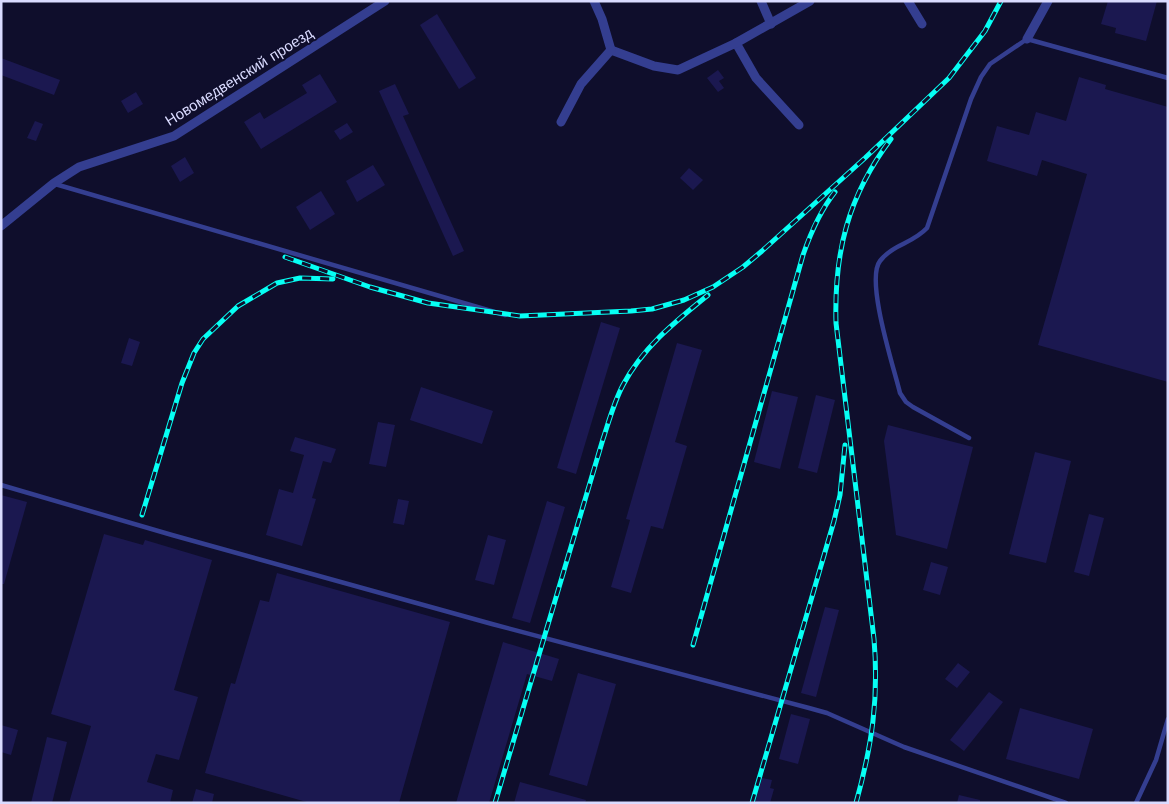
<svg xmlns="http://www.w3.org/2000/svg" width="1169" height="804" viewBox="0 0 1169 804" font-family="'Work Sans',sans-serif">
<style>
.building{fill:#1b1850}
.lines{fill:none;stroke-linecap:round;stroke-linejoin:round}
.lane{stroke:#343e90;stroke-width:4.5}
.street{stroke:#343e90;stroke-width:9}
.rail-casing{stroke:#06fff4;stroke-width:5}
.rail{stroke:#0f0e2c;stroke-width:3;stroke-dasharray:9;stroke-linecap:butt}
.labels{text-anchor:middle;stroke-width:4;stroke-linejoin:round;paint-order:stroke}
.street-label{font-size:15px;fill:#dadbff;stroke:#0f0e2c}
</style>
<rect width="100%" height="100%" fill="#0f0e2c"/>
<g class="building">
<path d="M1108,1H1157L1146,41L1115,33L1116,28L1101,24Z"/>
<path d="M437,14L476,78L459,89L420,25Z"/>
<path d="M1,58L60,80L54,95L1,75Z"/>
<path d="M718,70L724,78L719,81L724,88L718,92L707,78Z"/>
<path d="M320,74L337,102L261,149L244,122L260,112L264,119L307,93L302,85Z"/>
<path d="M1079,77L1106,85L1105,89L1168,107V382L1038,345L1087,174L1042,160L1037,176L987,161L997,126L1029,135L1036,112L1066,121Z"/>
<path d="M395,84L409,114L403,116L464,251L453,256L379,91Z"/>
<path d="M136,92L143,104L128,113L121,101Z"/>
<path d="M35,121L43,124L36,141L27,138Z"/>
<path d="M347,123L353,132L340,140L334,131Z"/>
<path d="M185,157L194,173L180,182L171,166Z"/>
<path d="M373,165L385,185L357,202L346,181Z"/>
<path d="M689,168L703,180L693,190L680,178Z"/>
<path d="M321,191L335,214L310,230L296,207Z"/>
<path d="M601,322L620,328L576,474L557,468Z"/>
<path d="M129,338L140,342L132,366L121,363Z"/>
<path d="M677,343L702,350L675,442L687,446L663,529L651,526L631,593L611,587L630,520L626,519Z"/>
<path d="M421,387L493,411L482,444L410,420Z"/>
<path d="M772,391L798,397L780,469L754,462Z"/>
<path d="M816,395L835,400L817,473L798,468Z"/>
<path d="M378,422L395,425L386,467L369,464Z"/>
<path d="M888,425L973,447L947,549L896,535L884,441Z"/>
<path d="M295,437L336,449L331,463L323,461L312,498L316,499L302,546L266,535L279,489L293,493L304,455L290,451Z"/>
<path d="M1035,452L1071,461L1046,563L1009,554Z"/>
<path d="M1,495L27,502L4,584H1Z"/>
<path d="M398,499L409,501L404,525L393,523Z"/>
<path d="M547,501L565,507L530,623L512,618Z"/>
<path d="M1089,514L1104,518L1089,576L1074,572Z"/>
<path d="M104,534L143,545L145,540L212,560L174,690L198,697L179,760L156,754L147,782L173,790L170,803H69L91,726L51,714Z"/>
<path d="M488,535L506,540L494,585L475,580Z"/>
<path d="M931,562L948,567L940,595L923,590Z"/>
<path d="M277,573L450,622L399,803H310L205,773L231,683L235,684L260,600L269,602Z"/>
<path d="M825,607L839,610L816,697L801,693Z"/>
<path d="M503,642L559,659L552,681L527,674L489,803H456Z"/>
<path d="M958,663L970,672L957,688L945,679Z"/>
<path d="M578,673L616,684L587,786L549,775Z"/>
<path d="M989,692L1003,702L964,751L950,740Z"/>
<path d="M1020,708L1093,729L1079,779L1006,759Z"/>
<path d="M791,714L810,719L798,764L779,759Z"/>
<path d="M1,725L18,730L11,755L1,752Z"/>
<path d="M47,737L67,742L52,803H31Z"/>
<path d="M762,778L772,780L770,788L774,789L770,803H755Z"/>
<path d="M520,782L586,800L585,803H514Z"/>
<path d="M196,789L214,794L212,803H192Z"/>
<path d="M959,795L980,800V803H957Z"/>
</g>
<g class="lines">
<g class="lane">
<path d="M55,184L505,315"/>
<path d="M969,438L913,407L906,402L900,393C894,368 865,280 880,261C893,244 912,244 927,228L971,99L981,77L990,64L1027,39L1168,78"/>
<path d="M1,485L172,535L492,624L809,708L827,713L904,747L1066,803"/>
<path d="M1136,803L1156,760L1168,719"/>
</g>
<g class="street">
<path d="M761,1L771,24"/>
<path d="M908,1L922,24"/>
<path d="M1027,39L1048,1"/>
<path d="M736,43L756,78L799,125"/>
<path d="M611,50L654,66L678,70L736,43L810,1"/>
<path d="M561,122L581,84L611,50L602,19L594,1"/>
<path d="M1,226L54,183L79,167L174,136L385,1"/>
</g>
<g class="rail-casing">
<g id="rail">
<path d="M285,257L370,287L428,303L520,316L631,311L652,309L684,300L713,287L743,267L762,251L865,158L949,78L985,31L1001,1"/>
<path d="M142,515L182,383L194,353L203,339L238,306L277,283L300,278L333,279"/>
<path d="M693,645L803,255C811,232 820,211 835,192"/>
<path d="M495,803L603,439C609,421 614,402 623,385C643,347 676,321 708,295"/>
<path d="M752,803L834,521L840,495L845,445"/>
<path d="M856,803C872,745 879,699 874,639L836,323C834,252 848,196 891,139"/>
</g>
</g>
<use href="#rail" class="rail"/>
</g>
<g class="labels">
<g class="street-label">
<text transform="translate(239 77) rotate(-32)" y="5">Новомедвенский проезд</text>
</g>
</g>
<rect width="1169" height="804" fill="none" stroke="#dadbff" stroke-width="5"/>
</svg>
